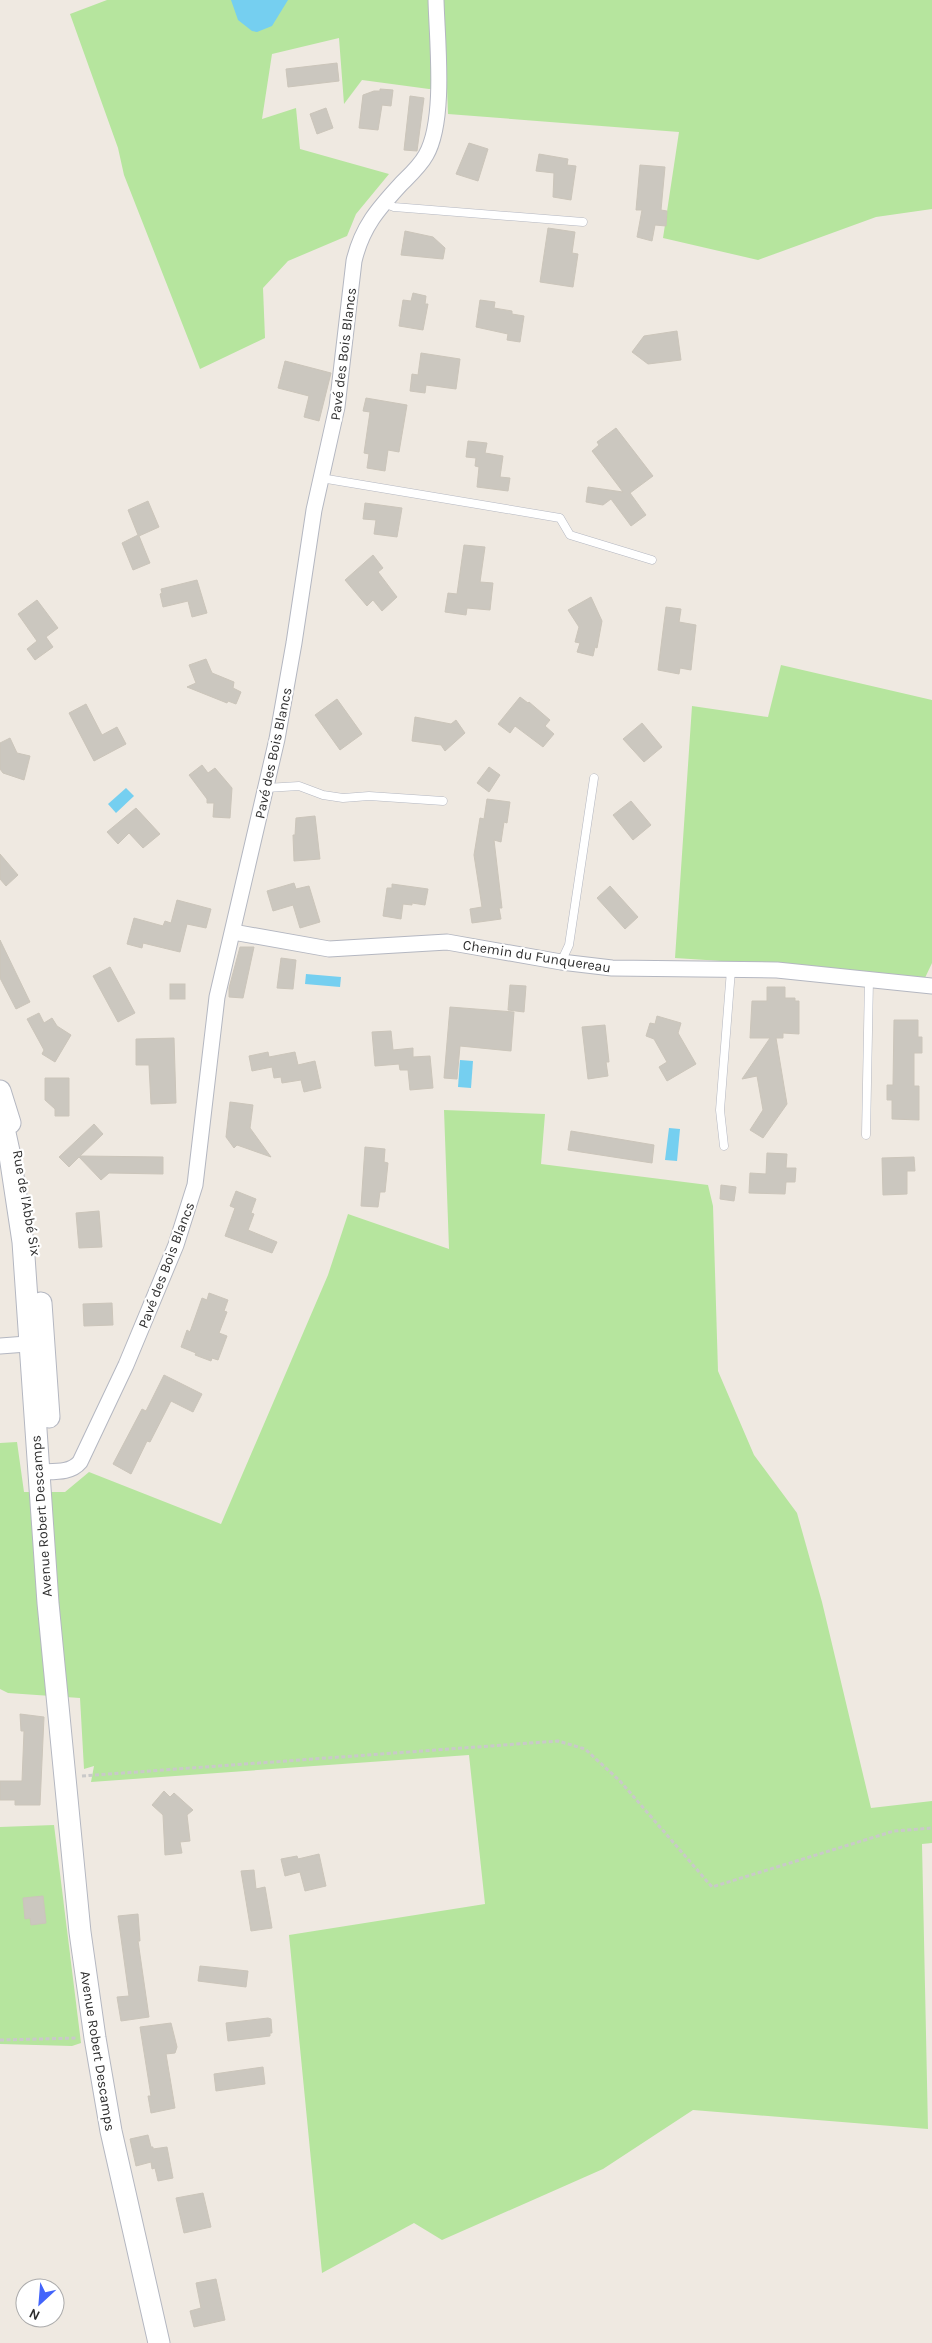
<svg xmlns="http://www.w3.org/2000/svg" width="932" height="2343" viewBox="0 0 932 2343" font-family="Karla,sans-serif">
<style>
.green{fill:#b6e59e}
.water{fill:#75cff0}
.building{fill:#cbc7bf;stroke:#cbc5ba}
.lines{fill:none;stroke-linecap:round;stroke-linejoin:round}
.lane-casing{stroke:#b4b7c1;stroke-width:9}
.street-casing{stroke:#b4b7c1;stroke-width:17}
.secondary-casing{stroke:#b4b7c1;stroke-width:23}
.path{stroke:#c9c9c9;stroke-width:3;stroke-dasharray:4 2.5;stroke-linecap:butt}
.lane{stroke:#fff;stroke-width:8}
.street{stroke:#fff;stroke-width:15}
.secondary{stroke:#fff;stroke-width:21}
.labels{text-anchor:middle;stroke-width:4.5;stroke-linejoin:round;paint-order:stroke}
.street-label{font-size:14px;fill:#2e2e2e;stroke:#fff}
</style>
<rect width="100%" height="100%" fill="#efe9e1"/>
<g class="green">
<path d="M107,0H932V209L876,217L758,260L663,238L679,132L448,114L447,88L429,89L362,80L344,104L339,38L272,54L262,119L296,108L300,149L389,174L356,214L347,236L288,261L263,288L265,338L200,369L124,175L118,148L70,14Z"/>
<path d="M781,665L932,700V963L924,980L801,966L675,958L692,706L768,717Z"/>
<path d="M444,1110L545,1114L541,1164L708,1185L713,1206L718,1371L754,1455L797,1513L822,1602L871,1808L932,1801V1843L922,1844L928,2129L693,2110L603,2169L442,2240L414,2223L322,2273L289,1935L485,1904L469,1755L91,1782L94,1766L84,1769L80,1698L8,1693L0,1689V1443L17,1442L24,1492H65L89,1472L221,1524L328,1275L348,1214L449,1249Z"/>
<path d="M54,1825L81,2043L72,2046L0,2044V1827Z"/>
</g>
<g class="water">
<path d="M231,0H288L272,26L257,32L252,31L238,20Z"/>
<path d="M126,788L134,796L116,813L108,804Z"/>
<path d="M306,974L341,977L340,987L305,984Z"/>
<path d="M460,1060L473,1061L471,1088L458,1087Z"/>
<path d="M669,1128L680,1129L677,1161L665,1160Z"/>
</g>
<g class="building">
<path d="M337,63L339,81L288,87L286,69Z"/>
<path d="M380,89L393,90L391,106L382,105L378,130L359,128L363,95L374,91H380Z"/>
<path d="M410,96L424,98L417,151L404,150Z"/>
<path d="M326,108L333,128L317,134L310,114Z"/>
<path d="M469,143L488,149L478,181L456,174Z"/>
<path d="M539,154L568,159L567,165L576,166L571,200L553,197L554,173L536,171Z"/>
<path d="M640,165L665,167L661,210L667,211L666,226L655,225L652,241L637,237L642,210H636Z"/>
<path d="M548,228L575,232L572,253L578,254L573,287L540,282Z"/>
<path d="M405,231L433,237L445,248L443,259L401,255Z"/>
<path d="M413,293L426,296L425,304H428L423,330L399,326L403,300L411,301Z"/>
<path d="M480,300L495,302L494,308L512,311V314L524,316L520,342L507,340L508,334L476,327Z"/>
<path d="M677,331L681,360L648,364L632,352L644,336Z"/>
<path d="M421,353L460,359L456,389L426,385L425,393L410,391L412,374L418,375Z"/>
<path d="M285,361L331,373L319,421L304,417L309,396L278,388Z"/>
<path d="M366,398L407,405L399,452L388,450L385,471L367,468L369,454L364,453L370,412L363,411Z"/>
<path d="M616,428L653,476L630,493L646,515L631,526L611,499L603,505L586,502L588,487L623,492L592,451L599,445L597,442Z"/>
<path d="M468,441L487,443L485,453L503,456L500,477L510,478L508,491L477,487L479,467L475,466L476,458L466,457Z"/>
<path d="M148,501L159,527L139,536L150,563L133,570L122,543L138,535L128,510Z"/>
<path d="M365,503L402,508L397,537L374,534L376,520L363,519Z"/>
<path d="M464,545L485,547L480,582L493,583L490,610L467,608L466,615L445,612L448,593L457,594Z"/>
<path d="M373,555L383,568L378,572L397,597L382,611L373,600L367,606L345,580Z"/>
<path d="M197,580L207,613L192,617L188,601L163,607L160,594L162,593L161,589Z"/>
<path d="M591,597L602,621L597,648L595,647L593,656L577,652L580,643L575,642L579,627L568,610Z"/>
<path d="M37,600L58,628L46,637L53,647L35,660L27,649L37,641L18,614Z"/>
<path d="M666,607L681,609L679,622L696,625L691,670L680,668L679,674L658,670Z"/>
<path d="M206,659L212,673L234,682L233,688L241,692L236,704L228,701L227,703L187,687L196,683L189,665Z"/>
<path d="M520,697L528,703L529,702L550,720L545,726L554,734L543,747L515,726L510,733L498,724Z"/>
<path d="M337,699L362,734L340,750L315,715Z"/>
<path d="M86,704L102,735L117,727L126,744L94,761L69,713Z"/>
<path d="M415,717L451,724L456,720L465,733L445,751L441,745L412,741Z"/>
<path d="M642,723L662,747L644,762L623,739Z"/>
<path d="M10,738L17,753L30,756L24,780L3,773L0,769V743Z"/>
<path d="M202,765L208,773L215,768L232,788L230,818L213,817L214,803H207V799L189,775Z"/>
<path d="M489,767L500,775L489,792L477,783Z"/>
<path d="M487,799L510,802L507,823L504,822L501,842L494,840L502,908H499L501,919L472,923L470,909L482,907L474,855L480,818L484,819Z"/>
<path d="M631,801L651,825L633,840L613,815Z"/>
<path d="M136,808L160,834L143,848L129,833L118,844L107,832Z"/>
<path d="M315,816L320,859L294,861L293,835H295L296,818Z"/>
<path d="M0,854L18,875L6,886L0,879Z"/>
<path d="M294,883L296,889L309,886L320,922L300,928L293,905L273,911L267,891Z"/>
<path d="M392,884L428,889L425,905L412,903V905L403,904L401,919L383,916L387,888H392Z"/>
<path d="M610,886L638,917L625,929L597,898Z"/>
<path d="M177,900L211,909L206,928L187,924L180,952L143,943L142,948L127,944L134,918L163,926L165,921L171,923Z"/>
<path d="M0,940L30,1002L16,1009L0,978Z"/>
<path d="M240,947H254L243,998L229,997V988Z"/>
<path d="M281,958L296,960L293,989L277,988Z"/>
<path d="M110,967L135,1013L118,1022L93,976Z"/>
<rect x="170" y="984" width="15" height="15"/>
<path d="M510,985L526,986L524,1012L508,1010Z"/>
<path d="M767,987H785V998H795V1001H799V1034L783,1033V1038H776L787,1104L763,1138L750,1130L763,1110L757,1076L742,1079L770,1038H750L752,1001H767Z"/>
<path d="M450,1007L514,1012L511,1051L460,1046L457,1079L444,1078Z"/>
<path d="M39,1013L44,1023L52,1018L57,1026L71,1035L55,1062L42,1054L44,1050L27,1019Z"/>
<path d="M657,1016L681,1023L678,1033L696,1064L667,1081L659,1067L667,1062L654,1039L646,1036L650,1023L655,1024Z"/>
<path d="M894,1020H918V1037H922V1053H914V1086H919V1120L892,1119V1100H887V1085H893Z"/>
<path d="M605,1025L609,1062H606L608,1076L588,1079L582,1027Z"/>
<path d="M391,1031L393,1050L413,1048V1057L430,1056L433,1088L410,1090L408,1070H400L399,1064L375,1066L372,1032Z"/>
<path d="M174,1038L176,1103L151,1104L149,1065H136V1039Z"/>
<path d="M268,1052L269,1057L295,1052L298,1065L315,1061L321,1088L304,1092L301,1080L282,1083L281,1077L274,1078L272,1067L252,1071L249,1056Z"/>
<path d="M45,1078H69V1116H55V1109L45,1100Z"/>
<path d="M230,1102L253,1105L250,1128L271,1157L237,1145L234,1148L226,1137Z"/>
<path d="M94,1124L103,1134L80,1156L163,1157V1174L109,1173L101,1180L79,1157L69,1167L59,1157Z"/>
<path d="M571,1131L654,1145L652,1163L568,1150Z"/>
<path d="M365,1147L385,1149L384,1162L388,1163L385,1192H380L378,1207L361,1206Z"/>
<path d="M767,1153L787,1154L786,1168H796L795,1182H786L785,1194L749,1193L750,1173L766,1174Z"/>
<path d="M914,1157L915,1171H907V1194L883,1195L882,1158Z"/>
<path d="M721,1185L736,1187L734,1201L720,1199Z"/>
<path d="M236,1191L256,1199L251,1213L254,1214L248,1230L277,1242L272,1253L225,1236L235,1208L230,1206Z"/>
<path d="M99,1211L102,1247L79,1248L76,1213Z"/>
<path d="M209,1293L228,1300L224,1311L227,1312L219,1333L227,1336L218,1360L212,1358L211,1361L195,1355L196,1353L181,1347L187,1330L190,1332L202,1298L207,1300Z"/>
<path d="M112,1303L113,1325L84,1326L83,1304Z"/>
<path d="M164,1375L202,1394L193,1412L171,1401L150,1442L147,1441L131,1474L113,1464L142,1409L146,1411Z"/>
<path d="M20,1714L44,1717L40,1805H15V1800H0V1781H22L24,1731H21Z"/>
<path d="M164,1791L170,1797L174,1793L193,1810L187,1815L190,1841L180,1842L182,1853L165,1855L163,1815L152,1805Z"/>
<path d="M319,1854L326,1886L305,1891L300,1872L285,1876L281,1859L297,1856L298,1859Z"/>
<path d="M254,1870L256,1889L265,1887L272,1928L251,1931L241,1871Z"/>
<path d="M43,1896L46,1923L31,1925L30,1918L25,1919L23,1898Z"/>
<path d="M138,1914L140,1941H138L149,2017L121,2021L117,1997L129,1996L118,1916Z"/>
<path d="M200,1966L248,1971L246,1987L198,1981Z"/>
<path d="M268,2018L271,2019L272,2033H270V2036L228,2041L226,2023Z"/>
<path d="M171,2023L177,2047L175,2053L166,2054L175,2108L151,2113L148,2096H151L140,2027Z"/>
<path d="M263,2067L265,2084L216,2091L214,2074Z"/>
<path d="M148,2135L151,2147H153V2149L167,2147L173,2178L158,2181L155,2168L152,2169L151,2162L136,2166L130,2139Z"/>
<path d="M203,2193L211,2227L184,2233L176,2198Z"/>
<path d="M216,2279L225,2320L194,2327L190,2311L201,2308L196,2283Z"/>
</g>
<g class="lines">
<g class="lane-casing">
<g id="lane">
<path d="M384,203L394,207L583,222"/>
<path d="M321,478L560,518L570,535L652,560"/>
<path d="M266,788L299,786L323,795L343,798L369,796L443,801"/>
<path d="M561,962L569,945L594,778"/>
<path d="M866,1135L869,980"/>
<path d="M724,1146L720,1110L731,970"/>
</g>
</g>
<g class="street-casing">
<g id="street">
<path d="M233,932L329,949L447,942L561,962L612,968L777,970L932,986"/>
<path d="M0,1346L40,1343"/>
<path d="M38,1472C52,1471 70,1474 80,1462L126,1365L176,1245L195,1185L217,997L277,739L294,643L314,510L337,407L354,261C362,227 378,209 401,184C410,175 420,166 426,155C446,120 437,41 436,0"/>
</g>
</g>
<g class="secondary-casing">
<g id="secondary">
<path d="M0,1091L10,1123"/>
<path d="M0,1110L10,1156L23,1242L48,1603L80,1932L95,2038L111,2131L159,2343"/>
<path d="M41,1303L49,1417"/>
</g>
</g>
<g class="path">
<path d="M82,1776L558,1741L585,1749L620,1781L712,1887L894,1831L932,1828"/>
<path d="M0,2040L77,2038"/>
</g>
<use href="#lane" class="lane"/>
<use href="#street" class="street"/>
<use href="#secondary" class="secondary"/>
</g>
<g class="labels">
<g class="street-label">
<text transform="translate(343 354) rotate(-83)" y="5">Pavé des Bois Blancs</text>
<text transform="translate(273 753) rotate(-78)" y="5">Pavé des Bois Blancs</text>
<text transform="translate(537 956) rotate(9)" y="5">Chemin du Funquereau</text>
<text transform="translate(27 1203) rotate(80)" y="5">Rue de l'Abbé Six</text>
<text transform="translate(166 1265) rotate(-69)" y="5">Pavé des Bois Blancs</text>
<text transform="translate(41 1516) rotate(-94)" y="5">Avenue Robert Descamps</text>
<text transform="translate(98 2051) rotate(81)" y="5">Avenue Robert Descamps</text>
</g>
</g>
<g transform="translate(40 2303) rotate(206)"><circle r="24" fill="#ffffff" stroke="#ababab"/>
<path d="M0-4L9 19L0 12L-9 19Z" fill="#4264fb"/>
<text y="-8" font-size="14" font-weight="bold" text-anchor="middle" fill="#2e2e2e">N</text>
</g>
</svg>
